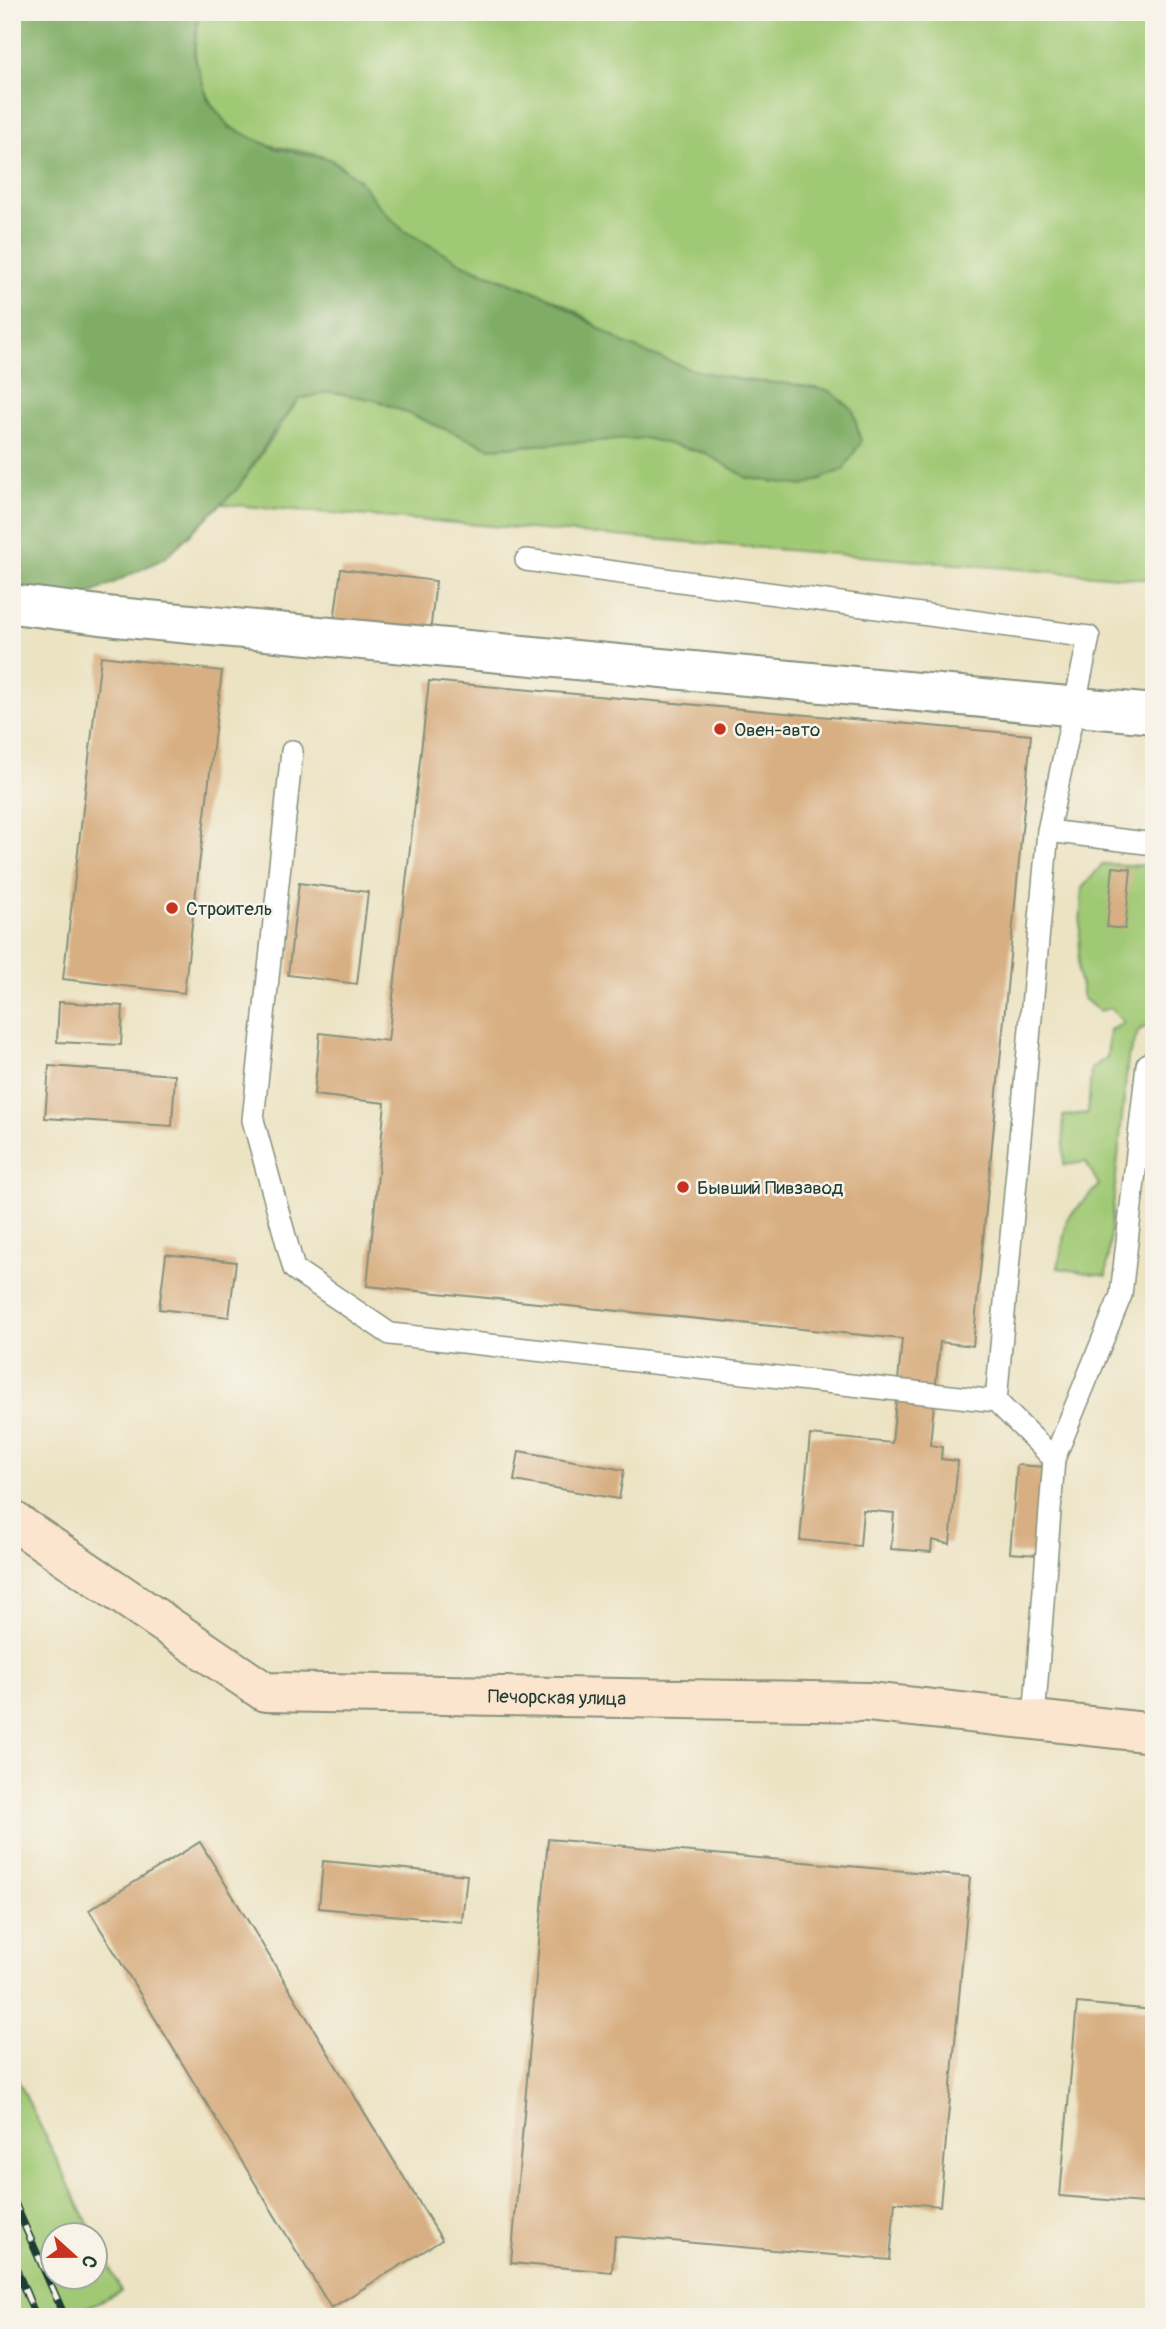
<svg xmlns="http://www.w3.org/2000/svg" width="1166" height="2329" viewBox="0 0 1166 2329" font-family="Pangolin,sans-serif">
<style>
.green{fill:#a0c975;stroke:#608354;stroke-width:2}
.forest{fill:#80ad66;stroke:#50754d;stroke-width:2}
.building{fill:#d8af82}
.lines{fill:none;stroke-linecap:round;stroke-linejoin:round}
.lane-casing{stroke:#86907c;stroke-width:24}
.street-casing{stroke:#86907c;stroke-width:42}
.secondary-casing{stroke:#86907c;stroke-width:42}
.lane{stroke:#fff;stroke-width:21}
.street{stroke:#fff;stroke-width:38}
.secondary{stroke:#fce5cf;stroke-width:38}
.rail-casing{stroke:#1f3d34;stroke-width:8}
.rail{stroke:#f7f3e8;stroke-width:5;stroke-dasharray:16;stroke-linecap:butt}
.poi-dot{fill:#c8321e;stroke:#f7f3e8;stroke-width:2.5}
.labels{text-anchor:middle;stroke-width:5;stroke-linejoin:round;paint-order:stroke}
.poi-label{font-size:19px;fill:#1f3d34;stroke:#f7f3e8;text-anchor:start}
.street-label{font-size:19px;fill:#1f3d34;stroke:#f7f3e8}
</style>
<rect width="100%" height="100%" fill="#f7f3e8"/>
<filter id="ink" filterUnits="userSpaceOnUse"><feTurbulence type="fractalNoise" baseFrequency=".0143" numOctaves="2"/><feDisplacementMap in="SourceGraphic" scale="14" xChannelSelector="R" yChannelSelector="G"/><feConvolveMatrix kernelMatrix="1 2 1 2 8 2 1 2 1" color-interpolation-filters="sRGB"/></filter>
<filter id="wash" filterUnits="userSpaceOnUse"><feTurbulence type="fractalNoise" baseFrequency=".00686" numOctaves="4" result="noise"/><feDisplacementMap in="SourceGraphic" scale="28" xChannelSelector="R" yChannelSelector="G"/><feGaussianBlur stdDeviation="1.57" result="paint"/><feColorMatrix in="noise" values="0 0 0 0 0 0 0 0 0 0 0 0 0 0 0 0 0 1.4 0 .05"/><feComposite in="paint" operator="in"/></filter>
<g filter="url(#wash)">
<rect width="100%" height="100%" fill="#ece3c3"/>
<g class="green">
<path d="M199,12H1154V580L221,504L238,488L299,399L329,391L376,400L490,448L645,438L705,453L748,478L792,384C735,381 673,371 623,343C597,328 575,307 547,296C498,276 445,262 403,230C376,209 362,177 331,160C304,146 255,152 228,124C199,96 188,51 199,12Z"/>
<path d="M1103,864L1154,866V1022L1139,1030L1128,1058L1106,1276L1058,1268L1067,1219L1099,1185L1086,1162L1064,1165L1063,1116L1088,1113L1091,1069L1107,1057L1110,1030L1124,1023L1111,1008L1099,1011L1083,998L1078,972L1082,888Z"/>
<path d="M12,2068L93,2234H52V2276H94L95,2237L121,2291L67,2317H12Z"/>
</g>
<path class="forest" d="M12,12H199L194,54L208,100L229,127L274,148L329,159L359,180L380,207L403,230L471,268L549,297L625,344L690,369L746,381L792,384L830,391L853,410L861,442L843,470L803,486L748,478L705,453L645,438L490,448L376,400L329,392L299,399L278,425L238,488L165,558L12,632Z"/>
<g id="blocks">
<g class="building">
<path d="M341,569L436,581L430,633L334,621Z"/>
<path d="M101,656L222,671L184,993L63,979Z"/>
<path d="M429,681L1031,735L973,1346L940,1342L930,1445L942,1447L941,1459L958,1461L950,1544L932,1540L931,1552L891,1549L894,1513L863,1510L860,1546L800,1540L810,1435L892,1443L902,1339L367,1286L385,1103L314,1095L320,1033L388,1041Z"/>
<path d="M1113,867L1131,869L1125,929L1107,927Z"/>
<path d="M299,883L368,892L357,984L288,975Z"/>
<path d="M59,1002L123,1006L121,1045L57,1042Z"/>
<path d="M49,1066L175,1075L172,1126L45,1118Z"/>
<path d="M166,1254L236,1262L229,1317L159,1309Z"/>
<path d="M519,1451L624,1470L619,1499L514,1481Z"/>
<path d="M1017,1465L1046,1467L1038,1555L1010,1553Z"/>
<path d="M548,1839L970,1877L940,2206L895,2202L890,2260L615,2236L612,2272L511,2263Z"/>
<path d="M200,1842L442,2240L331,2308L89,1910Z"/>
<path d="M323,1861L467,1875L462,1922L319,1908Z"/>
<path d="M1077,2003L1154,2010V2204L1060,2196Z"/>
</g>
</g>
</g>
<g filter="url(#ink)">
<use href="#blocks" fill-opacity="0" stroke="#86907c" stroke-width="2"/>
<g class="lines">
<g class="lane-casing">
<g id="lane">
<path d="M526,560L1089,637L1048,831L996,1401"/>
<path d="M292,751L253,1120L294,1269L390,1334L996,1401L1054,1459"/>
<path d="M1048,831L1154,844"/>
<path d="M1034,1720L1054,1459L1121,1295L1147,1065L1154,1059"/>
</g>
</g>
<g class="street-casing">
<path id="street" d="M12,604L116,617L1154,714"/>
</g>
<g class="secondary-casing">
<g id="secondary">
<path id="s1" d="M12,1520L265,1692L868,1702L1154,1733"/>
</g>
</g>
<use href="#lane" class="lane"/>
<use href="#street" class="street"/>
<use href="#secondary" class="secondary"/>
<g class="rail-casing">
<g id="rail">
<path d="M12,2197L65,2317"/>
<path d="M12,2259L36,2317"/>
</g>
</g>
<use href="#rail" class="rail"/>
</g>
</g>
<g class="poi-dot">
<circle cx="720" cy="729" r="7"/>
<circle cx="172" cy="908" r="7"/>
<circle cx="683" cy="1187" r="7"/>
</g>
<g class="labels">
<g class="poi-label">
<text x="734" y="736">Овен-авто</text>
<text x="186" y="915">Строитель</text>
<text x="697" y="1194">Бывший Пивзавод</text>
</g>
<g class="street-label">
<text dy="7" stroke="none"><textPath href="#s1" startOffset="598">Печорская улица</textPath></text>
</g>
</g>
<rect width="1166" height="2329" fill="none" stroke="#f7f3e8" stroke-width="42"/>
<g transform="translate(74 2256) rotate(111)"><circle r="33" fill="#f7f3e8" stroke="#a1aaa0" stroke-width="2"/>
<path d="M0-5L12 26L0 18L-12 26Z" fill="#c8321e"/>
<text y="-10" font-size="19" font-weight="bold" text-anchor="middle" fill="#1f3d34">С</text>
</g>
</svg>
